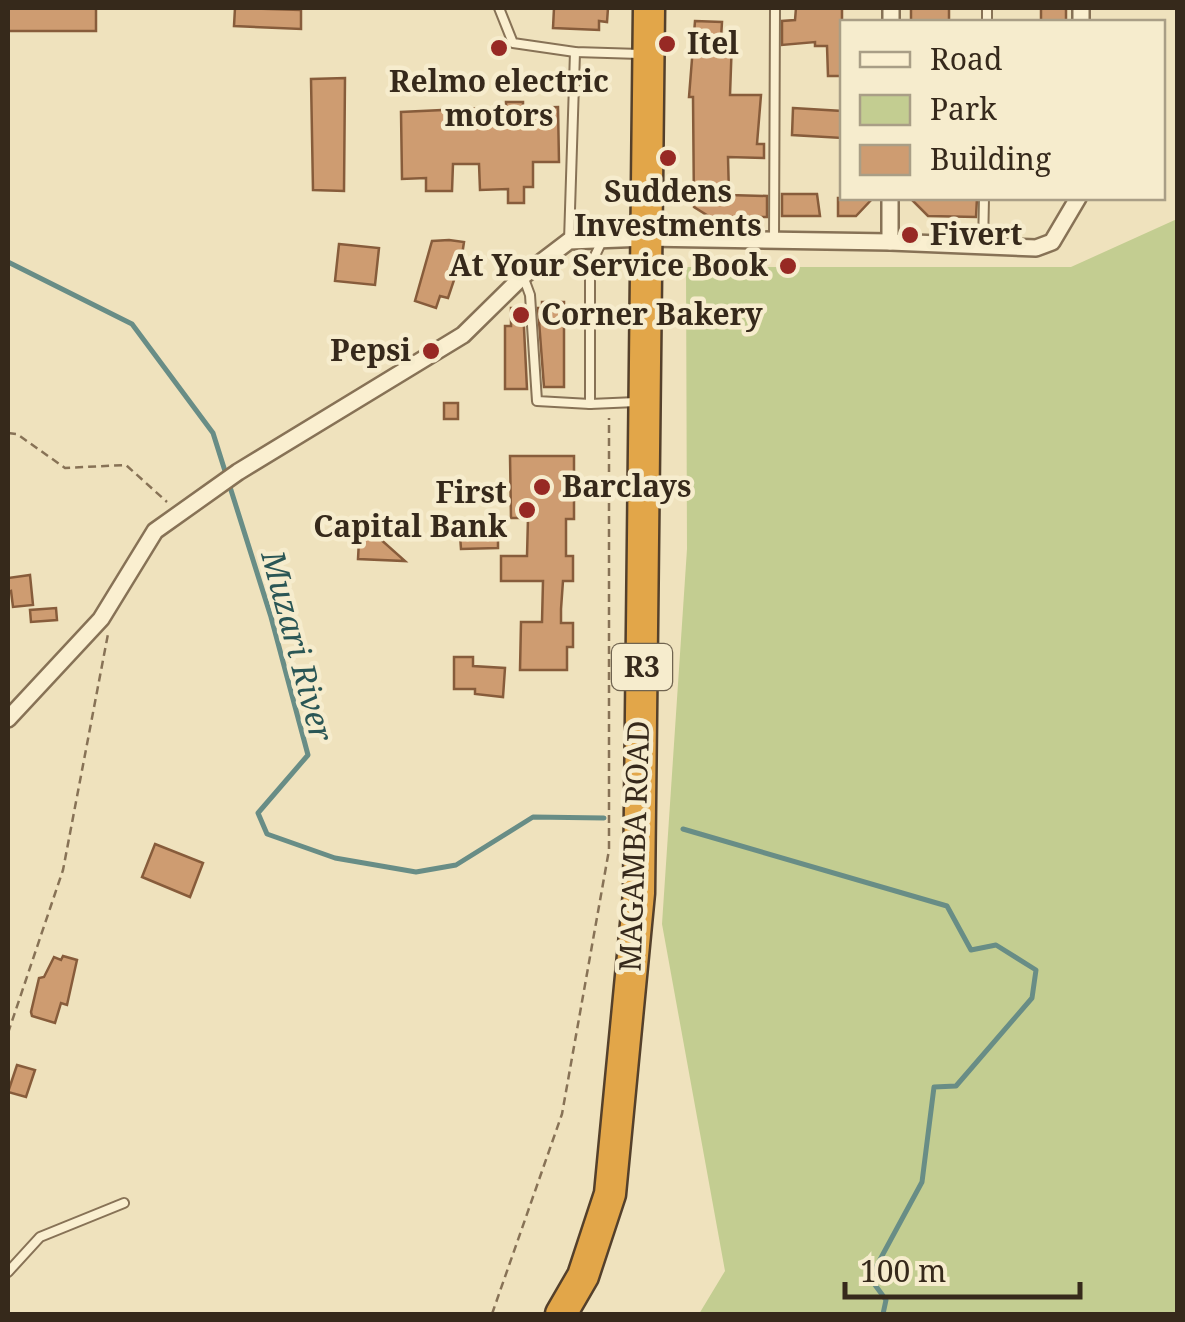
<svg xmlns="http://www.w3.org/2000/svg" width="1185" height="1322" viewBox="0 0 1185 1322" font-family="'Noto Serif',serif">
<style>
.green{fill:#c3cd91}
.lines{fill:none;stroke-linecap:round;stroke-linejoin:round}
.stream{stroke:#688d86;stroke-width:5}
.building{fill:#ce9c71;stroke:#875c3b;stroke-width:2.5}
.lane-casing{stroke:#877256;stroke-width:12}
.street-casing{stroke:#877256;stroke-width:20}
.highway-casing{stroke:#54402b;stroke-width:35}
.path{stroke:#877256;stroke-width:2.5;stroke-dasharray:8 5;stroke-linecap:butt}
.lane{stroke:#faefd0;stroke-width:8}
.street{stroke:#faefd0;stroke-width:15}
.highway{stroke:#e2a649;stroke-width:30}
.poi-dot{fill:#972924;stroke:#f6eccd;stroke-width:4}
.labels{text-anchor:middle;stroke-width:9;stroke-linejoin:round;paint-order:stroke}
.shield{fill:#f6eccd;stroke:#706450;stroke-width:2.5}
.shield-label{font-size:28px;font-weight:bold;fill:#36291b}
.poi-label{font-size:30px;font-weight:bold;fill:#36291b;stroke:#f6eccd;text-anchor:start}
.street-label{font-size:30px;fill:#36291b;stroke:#f6eccd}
.water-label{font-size:32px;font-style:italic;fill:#2a5655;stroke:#f6eccd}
</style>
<rect width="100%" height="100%" fill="#efe2bd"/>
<path class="green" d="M1177,219V1314H699L725,1271L662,924L687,549L686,267H1071Z"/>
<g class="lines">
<g class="stream">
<path d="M8,262L132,324L213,433L271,617L308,755L258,813L267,834L335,858L416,872L456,865L533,817L604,818"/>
<path d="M683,829L947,906L971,950L996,945L1036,970L1032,998L956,1086L934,1087L922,1182L870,1278L886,1300L883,1314"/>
</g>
</g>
<g class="building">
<rect x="8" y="8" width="88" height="23"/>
<path d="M235,8L301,10V29L234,26Z"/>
<path d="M554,8H608L607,22L599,21V30L553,28Z"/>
<path d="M796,8H842V76H828L827,46H815V42L782,45V21L795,20Z"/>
<rect x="911" y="8" width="38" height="14"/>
<rect x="1041" y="8" width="25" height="14"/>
<path d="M695,21L722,22L721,39H732L730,95H761L757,144H764V158L728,157L729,195L767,196V217H710L694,207L693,97H689Z"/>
<path d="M345,78L344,191L313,190L311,79Z"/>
<path d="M506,102H523V108L558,107L559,162H533V187H524V203H508V189L480,190L479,164H453L452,191H426V178L402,179L401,112L506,107Z"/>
<path d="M793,108L842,111V138L792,135Z"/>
<path d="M782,194H817L820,216H782Z"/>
<path d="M838,198H873L856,216H838Z"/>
<path d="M910,198H977L976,217L928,216Z"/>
<path d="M449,240L464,242L459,275L456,274L448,298L440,296L436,308L415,301L432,241Z"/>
<path d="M339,244L379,248L375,285L335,281Z"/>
<path d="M542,302H564V387H544L538,308H542Z"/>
<path d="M511,308H523L527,389H505V326H511Z"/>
<rect x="444" y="403" width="14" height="16"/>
<path d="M510,456H574V519H566V556H573V581H563L561,609V623H573V647H567V670H520L521,622H542L543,581H501V556H527L528,518H511Z"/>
<path d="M360,521L405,561L358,559Z"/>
<path d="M460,535H498V548L461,549Z"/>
<path d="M30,575L33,605L13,607L11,591L8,592V578Z"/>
<path d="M56,608L57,620L31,622L30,610Z"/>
<path d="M454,657H473V666L505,668L503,697L475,694V689H454Z"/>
<path d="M155,844L203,863L190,897L142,877Z"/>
<path d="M63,956L77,960L67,1005L61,1003L55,1023L32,1016L31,1012L39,978L44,977L54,957L61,960Z"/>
<path d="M17,1065L35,1070L26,1097L8,1092Z"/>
</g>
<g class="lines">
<g class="lane-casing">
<g id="lane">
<path d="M499,8L513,43L575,52L640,54"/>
<path d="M987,22V8"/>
<path d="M774,240L775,8"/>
<path d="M569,241L575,52"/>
<path d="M602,241L590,266V404L636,402"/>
<path d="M983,247L984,198"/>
<path d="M523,276L530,295L537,401L590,404"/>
<path d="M8,1272L40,1237L124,1203"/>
</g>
</g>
<g class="street-casing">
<g id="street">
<path d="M891,22V8"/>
<path d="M1081,22V8"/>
<path d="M890,242V198"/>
<path d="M8,719L101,619L155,531L238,472L463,335L523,276L569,241L646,238L890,242L1036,248L1052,242L1078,198"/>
</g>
</g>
<g class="highway-casing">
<path id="highway" d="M561,1314L583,1276L610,1194L639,893L649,8"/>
</g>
<g class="path">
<path d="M8,433L17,434L65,468L126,465L167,502"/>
<path d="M8,1033L63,870L108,634"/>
<path d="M492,1314L562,1114L609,850V418"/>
</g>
<use href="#lane" class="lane"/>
<use href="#street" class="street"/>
<use href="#highway" class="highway"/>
</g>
<g class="poi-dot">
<circle cx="667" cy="44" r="10"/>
<circle cx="499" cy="48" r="10"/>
<circle cx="668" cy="158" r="10"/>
<circle cx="910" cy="235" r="10"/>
<circle cx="788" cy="266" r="10"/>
<circle cx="521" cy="315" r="10"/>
<circle cx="431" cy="351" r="10"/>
<circle cx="542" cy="487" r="10"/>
<circle cx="527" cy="510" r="10"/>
</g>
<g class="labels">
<rect class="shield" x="612" y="644" width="60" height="46" rx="8"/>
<g class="shield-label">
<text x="642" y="677">R3</text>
</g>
<g class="poi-label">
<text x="687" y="54">Itel</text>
<text x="499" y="92" text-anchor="middle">Relmo electric<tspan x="499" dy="34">motors</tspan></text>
<text x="668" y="202" text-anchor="middle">Suddens<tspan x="668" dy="34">Investments</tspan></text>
<text x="930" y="245">Fivert</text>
<text x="768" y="276" text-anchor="end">At Your Service Book</text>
<text x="541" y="325">Corner Bakery</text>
<text x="411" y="361" text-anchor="end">Pepsi</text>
<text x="562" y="497">Barclays</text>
<text x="507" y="503" text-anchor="end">First<tspan x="507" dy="34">Capital Bank</tspan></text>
</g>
<g class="street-label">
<text transform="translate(635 846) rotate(-88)" y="10">MAGAMBA ROAD</text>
</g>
<g class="water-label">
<text transform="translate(297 646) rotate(75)" y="11">Muzari River</text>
</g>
</g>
<rect width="1185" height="1322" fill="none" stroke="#36291b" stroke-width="20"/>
<rect x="840" y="20" width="325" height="180" fill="#f6eccd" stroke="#a99e86" stroke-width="2.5"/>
<rect x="860" y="52" width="50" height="15" fill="#faefd0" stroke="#a99e86" stroke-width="2.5"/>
<text x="930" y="70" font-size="30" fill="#36291b">Road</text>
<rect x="860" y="95" width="50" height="30" fill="#c3cd91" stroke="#a99e86" stroke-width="2.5"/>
<text x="930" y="120" font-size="30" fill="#36291b">Park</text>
<rect x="860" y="145" width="50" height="30" fill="#ce9c71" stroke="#a99e86" stroke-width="2.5"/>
<text x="930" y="170" font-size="30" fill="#36291b">Building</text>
<path d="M845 1282v15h235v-15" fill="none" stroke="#36291b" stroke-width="5"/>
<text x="860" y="1282" font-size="30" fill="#36291b" stroke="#f6eccd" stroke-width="8" paint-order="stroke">100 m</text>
</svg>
